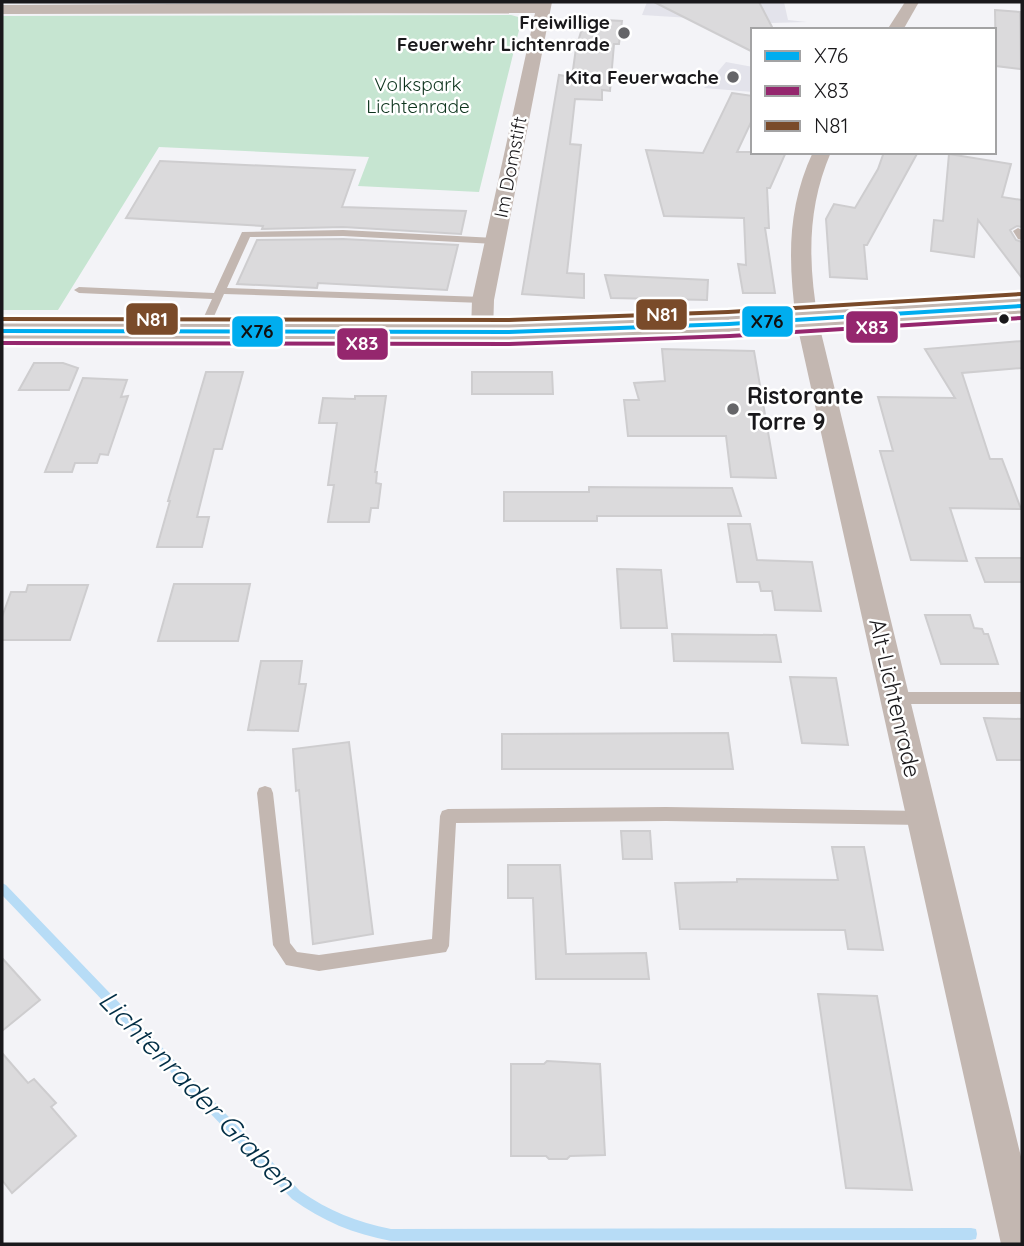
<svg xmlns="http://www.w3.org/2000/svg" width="1024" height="1246" viewBox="0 0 1024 1246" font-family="Quicksand,sans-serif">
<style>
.built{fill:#e3e3eb}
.green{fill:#c6e5d1}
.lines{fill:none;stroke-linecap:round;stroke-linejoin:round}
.stream{fill:#b7dcf6;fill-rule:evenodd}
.building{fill:#dbdadc;stroke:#cecdcf;stroke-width:2}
.service{fill:#c3b7b1;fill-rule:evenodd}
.minor{fill:#c3b7b1;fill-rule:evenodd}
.tertiary{fill:#c3b7b1;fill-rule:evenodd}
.bus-1-casing{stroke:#fff;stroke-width:5}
.bus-2-casing{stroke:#fff;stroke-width:5}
.bus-3-casing{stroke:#fff;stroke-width:5}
.bus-1{fill:#00adef;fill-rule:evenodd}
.bus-2{fill:#95276e;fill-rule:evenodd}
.bus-3{fill:#7a4b2a;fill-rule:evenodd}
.poi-dot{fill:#656568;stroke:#fff;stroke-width:2.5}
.bus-dot{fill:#19181b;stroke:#fff;stroke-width:2.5}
.labels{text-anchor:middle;stroke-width:5;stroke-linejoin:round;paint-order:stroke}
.far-poi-label{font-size:19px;font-weight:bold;fill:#19181b;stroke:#fff;text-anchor:end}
.far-park-label{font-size:19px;fill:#0c331c;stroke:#fff}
.far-street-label{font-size:19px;fill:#19181b;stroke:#fff}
.poi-label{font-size:23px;font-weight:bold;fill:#19181b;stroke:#fff;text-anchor:start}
.street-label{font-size:23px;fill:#19181b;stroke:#fff}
.near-water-label{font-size:28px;font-style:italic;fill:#022e45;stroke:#fff}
.line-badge{stroke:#fff;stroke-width:2.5}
.badge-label{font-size:19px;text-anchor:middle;font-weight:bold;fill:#fff}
.pale-badge-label{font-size:19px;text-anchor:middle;font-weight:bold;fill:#111}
</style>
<rect width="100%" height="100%" fill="#f3f3f7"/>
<g class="built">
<path d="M647,2H784L788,20L807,22L772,23L642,15Z"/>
<path d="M726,62L753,67V92L704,88Z"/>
</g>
<path class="green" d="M511,15L522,18L479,192L358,186L369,157L159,147L58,310H2V16Z"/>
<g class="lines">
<path class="stream" d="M2,883L6,885L300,1191C329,1211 357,1222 391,1229L971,1228L976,1229L977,1234L976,1239L971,1240L391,1241C354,1234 322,1221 292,1199L2,895Z"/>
</g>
<g class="building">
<path d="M654,2H759L773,29L753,28V52Z"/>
<path d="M995,10L1020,12L1021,69L996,66Z"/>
<path d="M585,19L622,21L619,44H614L610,91L602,90V100L575,99L570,144L581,145L567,273L584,274V298L522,294L559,75L572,77L576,48Z"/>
<path d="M732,93L753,96V118L737,152H786L770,188H767L769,228H765L775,293H743L738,264L746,265L744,218L664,216L646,150L703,153Z"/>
<path d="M884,152H918L867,245H864L867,279L830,277L826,219L834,204L855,208L878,169Z"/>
<path d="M949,154L1011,164L1002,197L1022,200V227L1017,226L1010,230L1016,240L1022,242V278L978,220L974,257L931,251L934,220L943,221Z"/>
<path d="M160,161L355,170L342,207L466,211L461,234L343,227L262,229L263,226L126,218Z"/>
<path d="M343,239L458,245L447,290L318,283L317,288L237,284L257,240Z"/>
<path d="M605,275L708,280L707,300L611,298Z"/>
<path d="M1022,341V368L962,373L990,459H1002L1021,509L950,508L967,561L911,560L880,451H893L878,397L955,398L925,349Z"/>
<path d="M662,349L754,351L776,478L731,477L726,436H628L624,400H639L634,383L665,381Z"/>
<path d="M34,363H63L78,368L69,390H19Z"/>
<path d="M206,372H243L222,449H214L197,517H209L202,547H157L170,501H168Z"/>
<path d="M472,372H552L553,394H472Z"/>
<path d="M83,378L127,380L121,397L128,396L108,455L100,454L97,463H75L72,472H45Z"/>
<path d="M355,396H386L375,472H377L376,483L381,484L378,508H371L369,522H328L334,485H328L337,423H319L323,398L355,399Z"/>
<path d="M589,487L732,488L741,516H597V521H504V492H589Z"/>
<path d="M728,524H750L757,560L812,562L821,611L775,610L772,591H761L759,582H737Z"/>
<path d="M976,558H1022V582H985Z"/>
<path d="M617,569L661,570L667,628H621Z"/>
<path d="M174,584H250L238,641H158Z"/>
<path d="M28,585H88L70,640H2V617L11,592H26Z"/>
<path d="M925,615H970L974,628L982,629L984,634H988L998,664H941Z"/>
<path d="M672,634L776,635L781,662L674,661Z"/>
<path d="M261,661H302L299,684H306L298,731L248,730Z"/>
<path d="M790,677L836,678L848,745L802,743Z"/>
<path d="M984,718L1022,719V760H997Z"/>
<path d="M728,733L733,769H502V734Z"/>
<path d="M349,742L373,934L313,944L299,790L296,791L293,749Z"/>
<path d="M621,831H650L652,859H623Z"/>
<path d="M832,847H864L883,950L848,949L845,930L680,929L675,883L737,882V879L838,880Z"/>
<path d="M508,865H560L566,954L646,953L649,979H536L533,898H508Z"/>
<path d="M2,958L40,1000L2,1031Z"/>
<path d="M818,994L877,996L912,1190L846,1188Z"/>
<path d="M2,1053L28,1083L34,1079L56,1103L51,1107L76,1136L12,1193L2,1180Z"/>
<path d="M547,1061L600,1064L605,1155L570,1156L567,1159H549L546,1156H511V1064H544Z"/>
</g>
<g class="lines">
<g class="service">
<path d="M1018,228L1022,230V240L1018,239L1013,231Z"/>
<path d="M343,230L495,238L500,241L495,244L343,236L250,237L227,288L483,297L488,300L483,303L224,294L207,332L202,335L197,332L212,299L79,293L74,290L79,287L214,293L242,232Z"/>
<path d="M895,692H1022V704H895L890,702L888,698L890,694Z"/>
<path d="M265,786L271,788L273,793L290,943L297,952L319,955L432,939L440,816L442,811L448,809L666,807L922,811L928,813L930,818L928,823L922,825L666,821L456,823L449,946L446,952L319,971L286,965L273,945L257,793L259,788Z"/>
</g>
<g class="minor">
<path d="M538,2H552L494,300L493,332L490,337H474L471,332L472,300L535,13L2,14V5Z"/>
<path d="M905,2H919L903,30H887Z"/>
<path d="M813,152H831C807,208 808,261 818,320L1022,1161V1244H1001L796,320C788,260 787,208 813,152Z"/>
</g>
<path class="tertiary" d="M1022,298V314L729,332L509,340L2,339V323L509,324L729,316Z"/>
<g class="bus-1-casing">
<path id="bus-1" d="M1022,304V308L729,326L509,334L2,333V329L509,330L729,322Z"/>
</g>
<g class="bus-2-casing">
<path id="bus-2" d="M1022,316V320L730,338L509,346L2,345V341L509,342L730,334Z"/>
</g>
<g class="bus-3-casing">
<path id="bus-3" d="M1022,292L1021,296L728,314L509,322L2,321V317L509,318L728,310Z"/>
</g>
<use href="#bus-1" class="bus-1"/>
<use href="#bus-2" class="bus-2"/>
<use href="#bus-3" class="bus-3"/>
</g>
<g class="poi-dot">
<circle cx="624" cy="33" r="7"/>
<circle cx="733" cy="77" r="7"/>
<circle cx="733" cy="409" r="7"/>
</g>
<circle class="bus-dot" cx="1004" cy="319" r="6"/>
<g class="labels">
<g class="far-poi-label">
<text x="610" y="29">Freiwillige<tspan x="610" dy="22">Feuerwehr Lichtenrade</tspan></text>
<text x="719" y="84">Kita Feuerwache</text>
</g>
<g class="far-park-label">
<text x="418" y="91">Volkspark<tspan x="418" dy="22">Lichtenrade</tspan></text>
</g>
<g class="far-street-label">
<text transform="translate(510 167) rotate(-79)" y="7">Im Domstift</text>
</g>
<g class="poi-label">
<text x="747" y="404">Ristorante<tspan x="747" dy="26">Torre 9</tspan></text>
</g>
<g class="street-label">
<text transform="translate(895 698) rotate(77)" y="8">Alt-Lichtenrade</text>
</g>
<g class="near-water-label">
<text transform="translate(197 1091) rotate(46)" y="10">Lichtenrader Graben</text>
</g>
</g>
<g class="line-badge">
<rect x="635" y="298" width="53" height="33" rx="7" fill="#7a4b2a"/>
<rect x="125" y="302" width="54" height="34" rx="7" fill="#7a4b2a"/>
<rect x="741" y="305" width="53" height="33" rx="7" fill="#00adef"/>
<rect x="845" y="310" width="54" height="34" rx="7" fill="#95276e"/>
<rect x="231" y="315" width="53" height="33" rx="7" fill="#00adef"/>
<rect x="336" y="327" width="53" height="34" rx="7" fill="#95276e"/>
</g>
<g class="badge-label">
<text x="662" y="321">N81</text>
<text x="152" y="326">N81</text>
<text x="872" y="334">X83</text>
<text x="362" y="350">X83</text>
</g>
<g class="pale-badge-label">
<text x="767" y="328">X76</text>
<text x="257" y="338">X76</text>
</g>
<rect width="1024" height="1246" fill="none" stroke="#19181b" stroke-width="7"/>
<rect x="751" y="28" width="245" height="126" fill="#ffffff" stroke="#a3a3a4" stroke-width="2"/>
<rect x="765" y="51" width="35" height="10" fill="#00adef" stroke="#a3a3a4" stroke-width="2"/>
<text x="814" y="63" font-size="21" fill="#19181b">X76</text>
<rect x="765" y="86" width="35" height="10" fill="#95276e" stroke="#a3a3a4" stroke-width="2"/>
<text x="814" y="98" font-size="21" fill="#19181b">X83</text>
<rect x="765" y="121" width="35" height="10" fill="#7a4b2a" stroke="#a3a3a4" stroke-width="2"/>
<text x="814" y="133" font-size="21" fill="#19181b">N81</text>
</svg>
